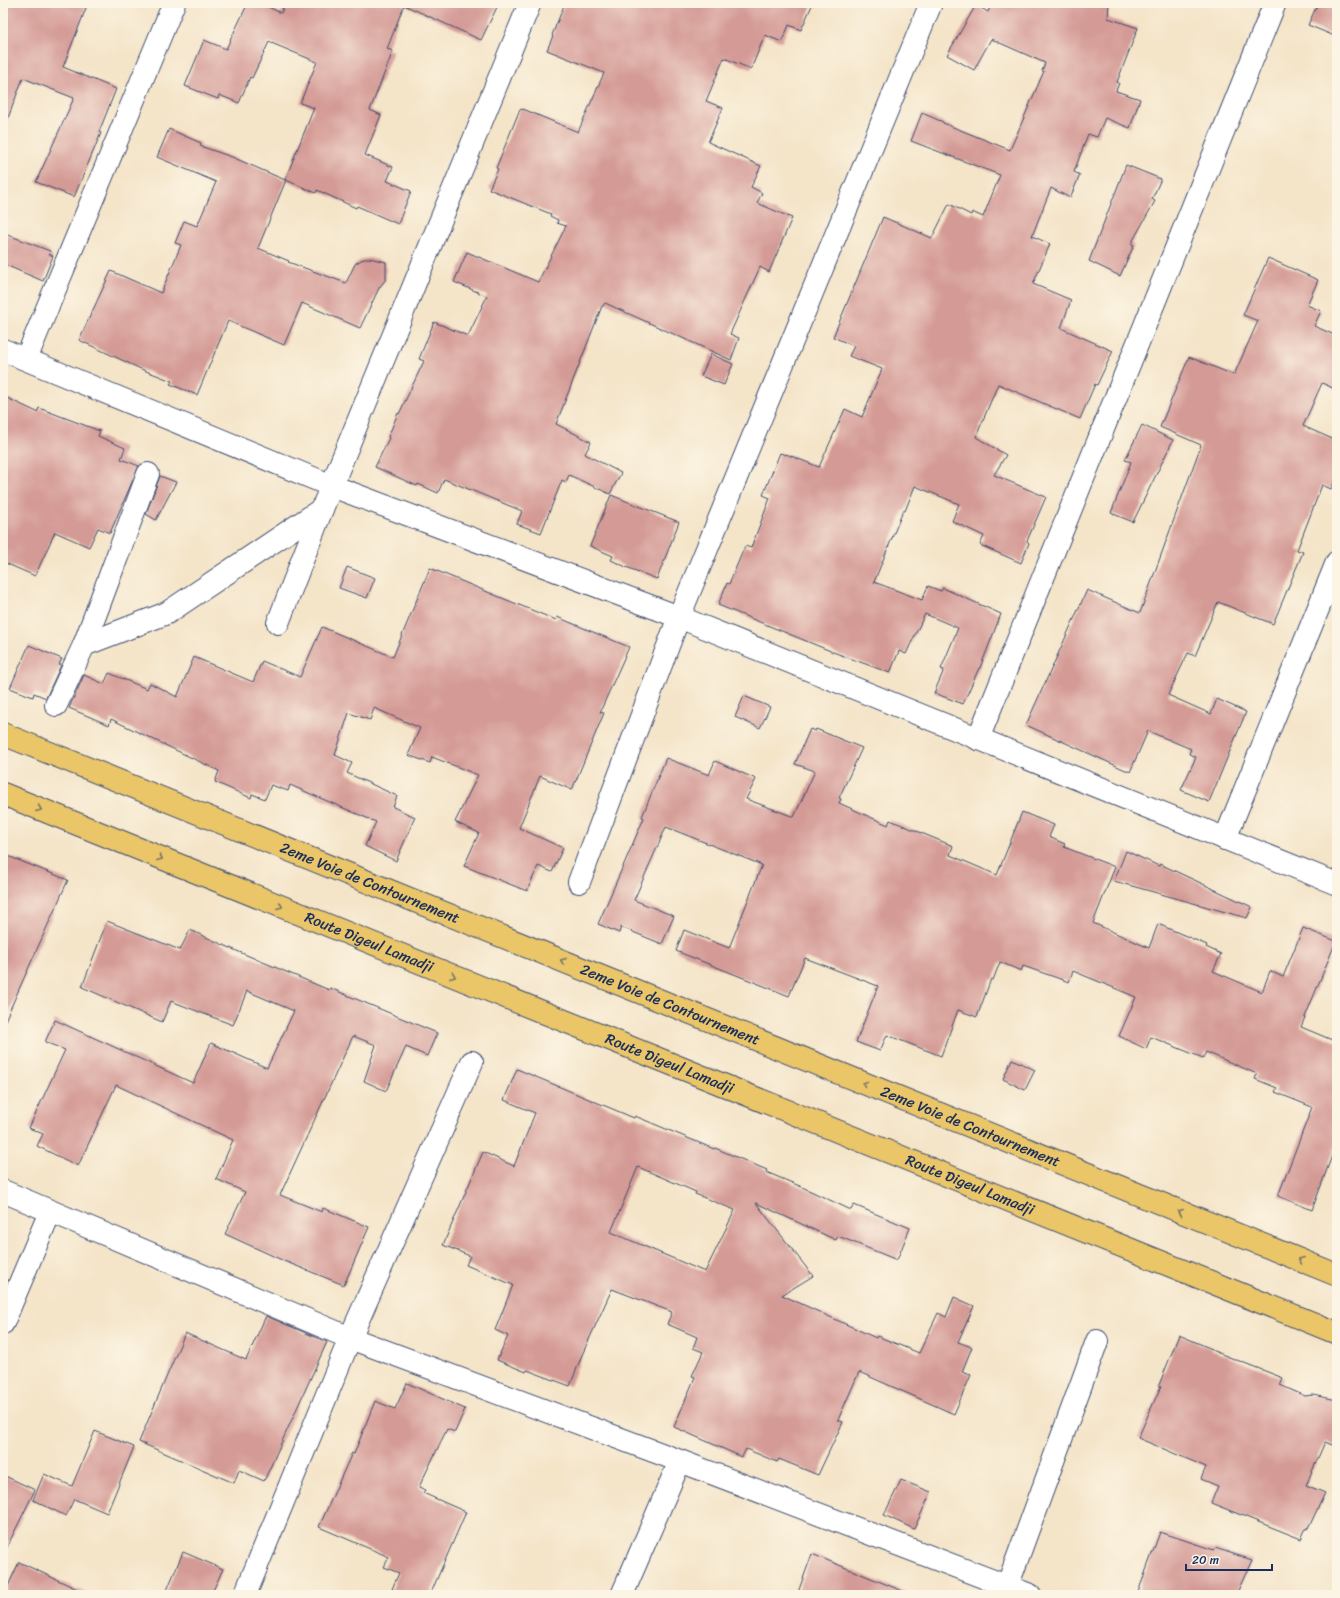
<svg xmlns="http://www.w3.org/2000/svg" width="1340" height="1598" viewBox="0 0 1340 1598" font-family="Sriracha,sans-serif">
<style>
.building{fill:#d49a95;fill-rule:evenodd}
.lines{fill:none;stroke-linecap:round;stroke-linejoin:round}
.minor-casing{stroke:#3c4a6e;stroke-width:24}
.major-casing{stroke:#3c4a6e;stroke-width:24}
.minor{stroke:#fff;stroke-width:22}
.major{stroke:#eac669;stroke-width:22}
.oneway{stroke:#787363}
.labels{text-anchor:middle;stroke-width:3;stroke-linejoin:round;paint-order:stroke}
.street-label{font-size:15px;fill:#1b2f5e;stroke:#fcf5e5}
</style>
<rect width="100%" height="100%" fill="#fcf5e5"/>
<filter id="ink" filterUnits="userSpaceOnUse"><feTurbulence type="fractalNoise" baseFrequency=".025" numOctaves="2"/><feDisplacementMap in="SourceGraphic" scale="8" xChannelSelector="R" yChannelSelector="G"/><feConvolveMatrix kernelMatrix="1 2 1 2 8 2 1 2 1" color-interpolation-filters="sRGB"/></filter>
<filter id="wash" filterUnits="userSpaceOnUse"><feTurbulence type="fractalNoise" baseFrequency=".012" numOctaves="4" result="noise"/><feDisplacementMap in="SourceGraphic" scale="16" xChannelSelector="R" yChannelSelector="G"/><feGaussianBlur stdDeviation="0.9" result="paint"/><feColorMatrix in="noise" values="0 0 0 0 0 0 0 0 0 0 0 0 0 0 0 0 0 1.4 0 .05"/><feComposite in="paint" operator="in"/></filter>
<g filter="url(#wash)">
<rect width="100%" height="100%" fill="#f4e4c8"/>
<g id="blocks">
<g class="building">
<path d="M3,3H88L63,67L116,89L99,132L101,133L74,197L36,182L74,98L23,78L5,126H3Z"/>
<path d="M248,3H260L281,13L285,3H499L481,40L404,5L387,49L393,51L370,110L381,115L365,155L393,167L387,181L411,191L398,224L357,206L356,208L317,190L316,193L286,180L258,248L289,261L288,262L346,283L355,264L361,260L369,258L386,262V279L379,288L360,328L302,303L284,345L228,321L197,395L170,384L172,381L141,369L79,340L111,271L161,293L181,245L175,243L184,221L197,226L216,182L157,157L169,129L201,143L200,146L232,157L285,180L314,108L300,103L317,62L269,42L252,78L250,77L239,103L219,95L218,99L185,86L204,40L226,49Z"/>
<path d="M565,3H813L801,30L789,25L782,42L765,35L751,69L724,58L706,101L723,108L708,142L761,166L751,187L762,193L757,203L792,218L769,272L760,267L730,334L739,338L731,360L605,303L603,306H602L556,424L591,442L585,454L621,473L610,494L569,475L566,482L562,480L541,533L517,524L522,511L444,479L438,493L418,484L417,486L375,467L389,438L388,437L398,413L399,414L424,361L419,359L434,322L468,336L487,296L454,282L467,252L538,282L566,226L557,223L558,220L550,216L551,214L489,189L498,169L496,168L520,109L522,110L523,109L578,132L604,73L547,50L553,36L552,35Z"/>
<path d="M992,3H1109L1108,18L1138,28L1117,82L1119,83L1116,91L1140,99L1130,128L1105,118L1097,137L1088,134L1074,172L1080,175L1070,198L1051,188L1032,236L1050,244L1033,284L1071,300L1061,328L1113,351L1097,385L1095,384L1080,419L998,384L976,437L1006,455L994,475L1046,497L1027,541L1029,543L1021,563L980,545L984,536L952,521L959,504L915,486L905,511H903L874,582L922,600L928,586L941,591L943,588L1001,614L980,668H979L963,704L934,693L944,670L941,669L958,628L925,614L906,654L899,651L890,673L833,652L718,605L727,583L729,584L745,546L751,548L770,498L763,495L780,453L786,455V454L819,467L845,409L862,417L882,369L849,356L854,346L833,337L883,217L932,238L949,204L971,215L972,212L983,217L1000,175L911,141L922,113L943,122V123L1010,150L1044,71H1042L1045,63L991,39L974,70L947,55L976,5L988,12Z"/>
<path d="M1318,3H1337V37L1308,25Z"/>
<path d="M1126,165L1161,179L1152,199L1155,201L1131,244L1134,245L1120,276L1089,261Z"/>
<path d="M3,233L50,251L49,254L53,256L43,281L3,264Z"/>
<path d="M1268,258L1318,280L1307,305L1321,311L1314,326L1337,336V390L1322,383L1303,426L1337,441V477L1331,489L1322,485L1297,550L1303,552L1273,624L1218,602L1195,656L1188,653L1168,695L1211,714L1217,699L1246,712L1209,802L1181,790L1196,757L1189,754L1191,749L1148,731L1130,772L1026,725L1087,590L1140,613L1201,445L1160,427L1189,357L1234,375L1258,321L1243,315Z"/>
<path d="M711,354L733,364L724,385L701,376Z"/>
<path d="M3,396L37,412L39,408L100,431L98,436L125,448L121,459L139,466L110,533L98,528L89,547L55,532L35,576L3,562Z"/>
<path d="M1142,425L1173,440L1133,522L1111,513L1131,462L1125,460Z"/>
<path d="M160,476L176,482L156,520L146,514Z"/>
<path d="M611,495L679,522L657,579L626,567L611,560L613,556L590,546Z"/>
<path d="M347,567L375,578L367,598L339,588Z"/>
<path d="M430,568L502,598L556,620L557,617L629,647L600,712L604,713L572,790L540,776L519,828L563,848L552,872L538,866L527,891L464,866L479,833L455,822L478,775L432,757L430,763L408,755L420,728L374,708L370,720L349,713L335,755L352,763L347,773L397,796L393,807L415,817L396,861L365,846L376,822L290,785L288,791L271,785L265,799L252,794L251,798L215,782L219,771L111,719L109,725L69,708L84,675L104,684L109,673L147,689L150,683L177,697L194,657L253,682L262,661L300,677L322,627L393,657Z"/>
<path d="M29,645L62,659L59,664L61,665L46,698L34,693L33,697L10,688Z"/>
<path d="M744,696L770,707L760,728L735,717Z"/>
<path d="M810,729L815,731L816,729L862,748L839,798L841,799L839,803L888,825L890,820L953,846L950,855L997,875L1022,812L1054,825L1049,837L1065,844L1064,847L1115,867L1093,923L1149,948L1158,924L1207,945L1206,947L1221,954L1213,971L1262,992L1270,971L1283,977L1303,928L1336,941L1301,1027L1337,1042V1142L1312,1210L1278,1196L1312,1107L1275,1092L1277,1088L1255,1079L1257,1074L1206,1052L1203,1058L1151,1037L1146,1049L1119,1036L1136,997L1073,971L1069,982L1023,966L1021,971L1000,962L993,980L991,979L977,1017L958,1010L941,1056L887,1035L880,1051L856,1042L878,986L805,958L789,996L676,951L684,930L729,948L762,865L666,827L634,900L674,916L662,944L621,927L619,933L598,924L644,818L642,817L650,797L666,758L709,775L715,761L756,779L746,799L794,817L815,771L795,764Z"/>
<path d="M1126,851L1159,866L1160,864L1252,907L1247,918L1114,881Z"/>
<path d="M3,854L68,880L3,1025Z"/>
<path d="M107,921L180,950L190,930L237,951L329,990L330,988L437,1033L427,1056L406,1047L386,1091L364,1081L376,1045L353,1036L280,1195L322,1212L323,1208L369,1227L344,1285L284,1261L225,1234L245,1192L216,1179L233,1140L116,1085L78,1166L37,1146L43,1134L29,1128L65,1050L45,1042L55,1020L193,1083L211,1043L267,1068L294,1011L247,991L233,1025L171,1001L162,1022L82,987Z"/>
<path d="M1012,1059L1035,1070L1025,1090L1003,1079Z"/>
<path d="M517,1069L634,1118L635,1116L666,1129L714,1149L715,1148L767,1170L766,1172L802,1187L851,1210L854,1205L910,1228L897,1260L838,1236L836,1240L756,1203L813,1276L782,1295L876,1338L877,1336L919,1353L938,1313L946,1317L954,1297L974,1306L958,1342L972,1347L962,1372L971,1375L954,1414L859,1372L838,1420L843,1422L818,1475L779,1459L777,1462L746,1449L742,1457L674,1427L695,1377L692,1376L703,1352L693,1348L697,1337L667,1324L672,1312L612,1289L582,1355L570,1386L527,1370L526,1372L497,1360L508,1336L495,1330L513,1285L466,1265L470,1256L443,1245L483,1152L514,1166L535,1113L504,1100ZM638,1167L696,1192L695,1194L735,1210L705,1272L611,1232Z"/>
<path d="M266,1316L327,1342L264,1481L239,1470L234,1483L139,1442L185,1333L246,1360Z"/>
<path d="M1179,1335L1212,1349L1211,1350L1283,1378L1280,1385L1305,1396L1313,1395L1337,1400V1447L1325,1442L1306,1485L1325,1493L1308,1529L1306,1528L1301,1539L1211,1503L1218,1486L1201,1479L1206,1467L1138,1438L1161,1386L1159,1385Z"/>
<path d="M407,1383L465,1409L455,1432L447,1429L419,1487L425,1490L423,1493L466,1512L430,1595H407L392,1589L399,1573L384,1567L389,1557L319,1527L352,1453L354,1454L375,1401L395,1409Z"/>
<path d="M95,1431L134,1447L107,1513L74,1499L66,1516L33,1500L44,1474L72,1486Z"/>
<path d="M3,1475L35,1490L3,1555Z"/>
<path d="M901,1480L931,1492L914,1529L884,1515Z"/>
<path d="M1160,1532L1214,1550L1215,1548L1252,1560L1236,1595H1137Z"/>
<path d="M183,1552L223,1569L211,1595H165Z"/>
<path d="M812,1554L910,1594V1595H797Z"/>
<path d="M19,1562L90,1595H4Z"/>
</g>
</g>
</g>
<g filter="url(#ink)">
<use href="#blocks" fill-opacity="0" stroke="#3c4a6e" stroke-width="1"/>
<g class="lines">
<g class="minor-casing">
<g id="minor">
<path d="M3,350L332,486L679,617L1337,884"/>
<path d="M26,359L174,3"/>
<path d="M278,623L322,509"/>
<path d="M84,645L148,474"/>
<path d="M56,705L84,645L167,613L322,509L530,3"/>
<path d="M978,739L1275,3"/>
<path d="M1225,839L1337,562"/>
<path d="M579,882L679,617L931,3"/>
<path d="M3,1191L350,1338L680,1461L1030,1595"/>
<path d="M3,1323L50,1212"/>
<path d="M245,1595L350,1338L472,1062"/>
<path d="M622,1595L680,1461"/>
<path d="M1004,1595L1097,1341"/>
</g>
</g>
<g class="major-casing">
<g id="major">
<path id="s1" d="M3,734L1337,1275"/>
<path id="s2" d="M3,794L1337,1333"/>
</g>
</g>
<use href="#minor" class="minor"/>
<use href="#major" class="major"/>
</g>
<defs><path id="oneway-chevron" d="M-2-3.5L2.5 0L-2 3.5" fill="none" stroke-width="1.6" stroke-linecap="round" stroke-linejoin="round"/></defs>
<g class="oneway">
<use href="#oneway-chevron" transform="translate(39 809) rotate(22)"/>
<use href="#oneway-chevron" transform="translate(160 858) rotate(22)"/>
<use href="#oneway-chevron" transform="translate(280 906) rotate(22)"/>
<use href="#oneway-chevron" transform="translate(563 961) rotate(-158)"/>
<use href="#oneway-chevron" transform="translate(453 976) rotate(22)"/>
<use href="#oneway-chevron" transform="translate(865 1084) rotate(-158)"/>
<use href="#oneway-chevron" transform="translate(1180 1212) rotate(-158)"/>
<use href="#oneway-chevron" transform="translate(1301 1260) rotate(-158)"/>
</g>
</g>
<g class="labels">
<g class="street-label">
<text dy="5" stroke="none"><textPath href="#s1" startOffset="396">2eme Voie de Contournement</textPath></text>
<text dy="5" stroke="none"><textPath href="#s2" startOffset="395">Route Digeul Lamadji</textPath></text>
<text dy="5" stroke="none"><textPath href="#s1" startOffset="720">2eme Voie de Contournement</textPath></text>
<text dy="5" stroke="none"><textPath href="#s2" startOffset="719">Route Digeul Lamadji</textPath></text>
<text dy="5" stroke="none"><textPath href="#s1" startOffset="1044">2eme Voie de Contournement</textPath></text>
<text dy="5" stroke="none"><textPath href="#s2" startOffset="1043">Route Digeul Lamadji</textPath></text>
</g>
</g>
<rect width="1340" height="1598" fill="none" stroke="#fcf5e5" stroke-width="16"/>
<path d="M1186 1564v6h86v-6" fill="none" stroke="#1b2f5e" stroke-width="2"/>
<text x="1192" y="1564" font-size="12" fill="#1b2f5e" stroke="#fcf5e5" stroke-width="3" paint-order="stroke">20 m</text>
</svg>
